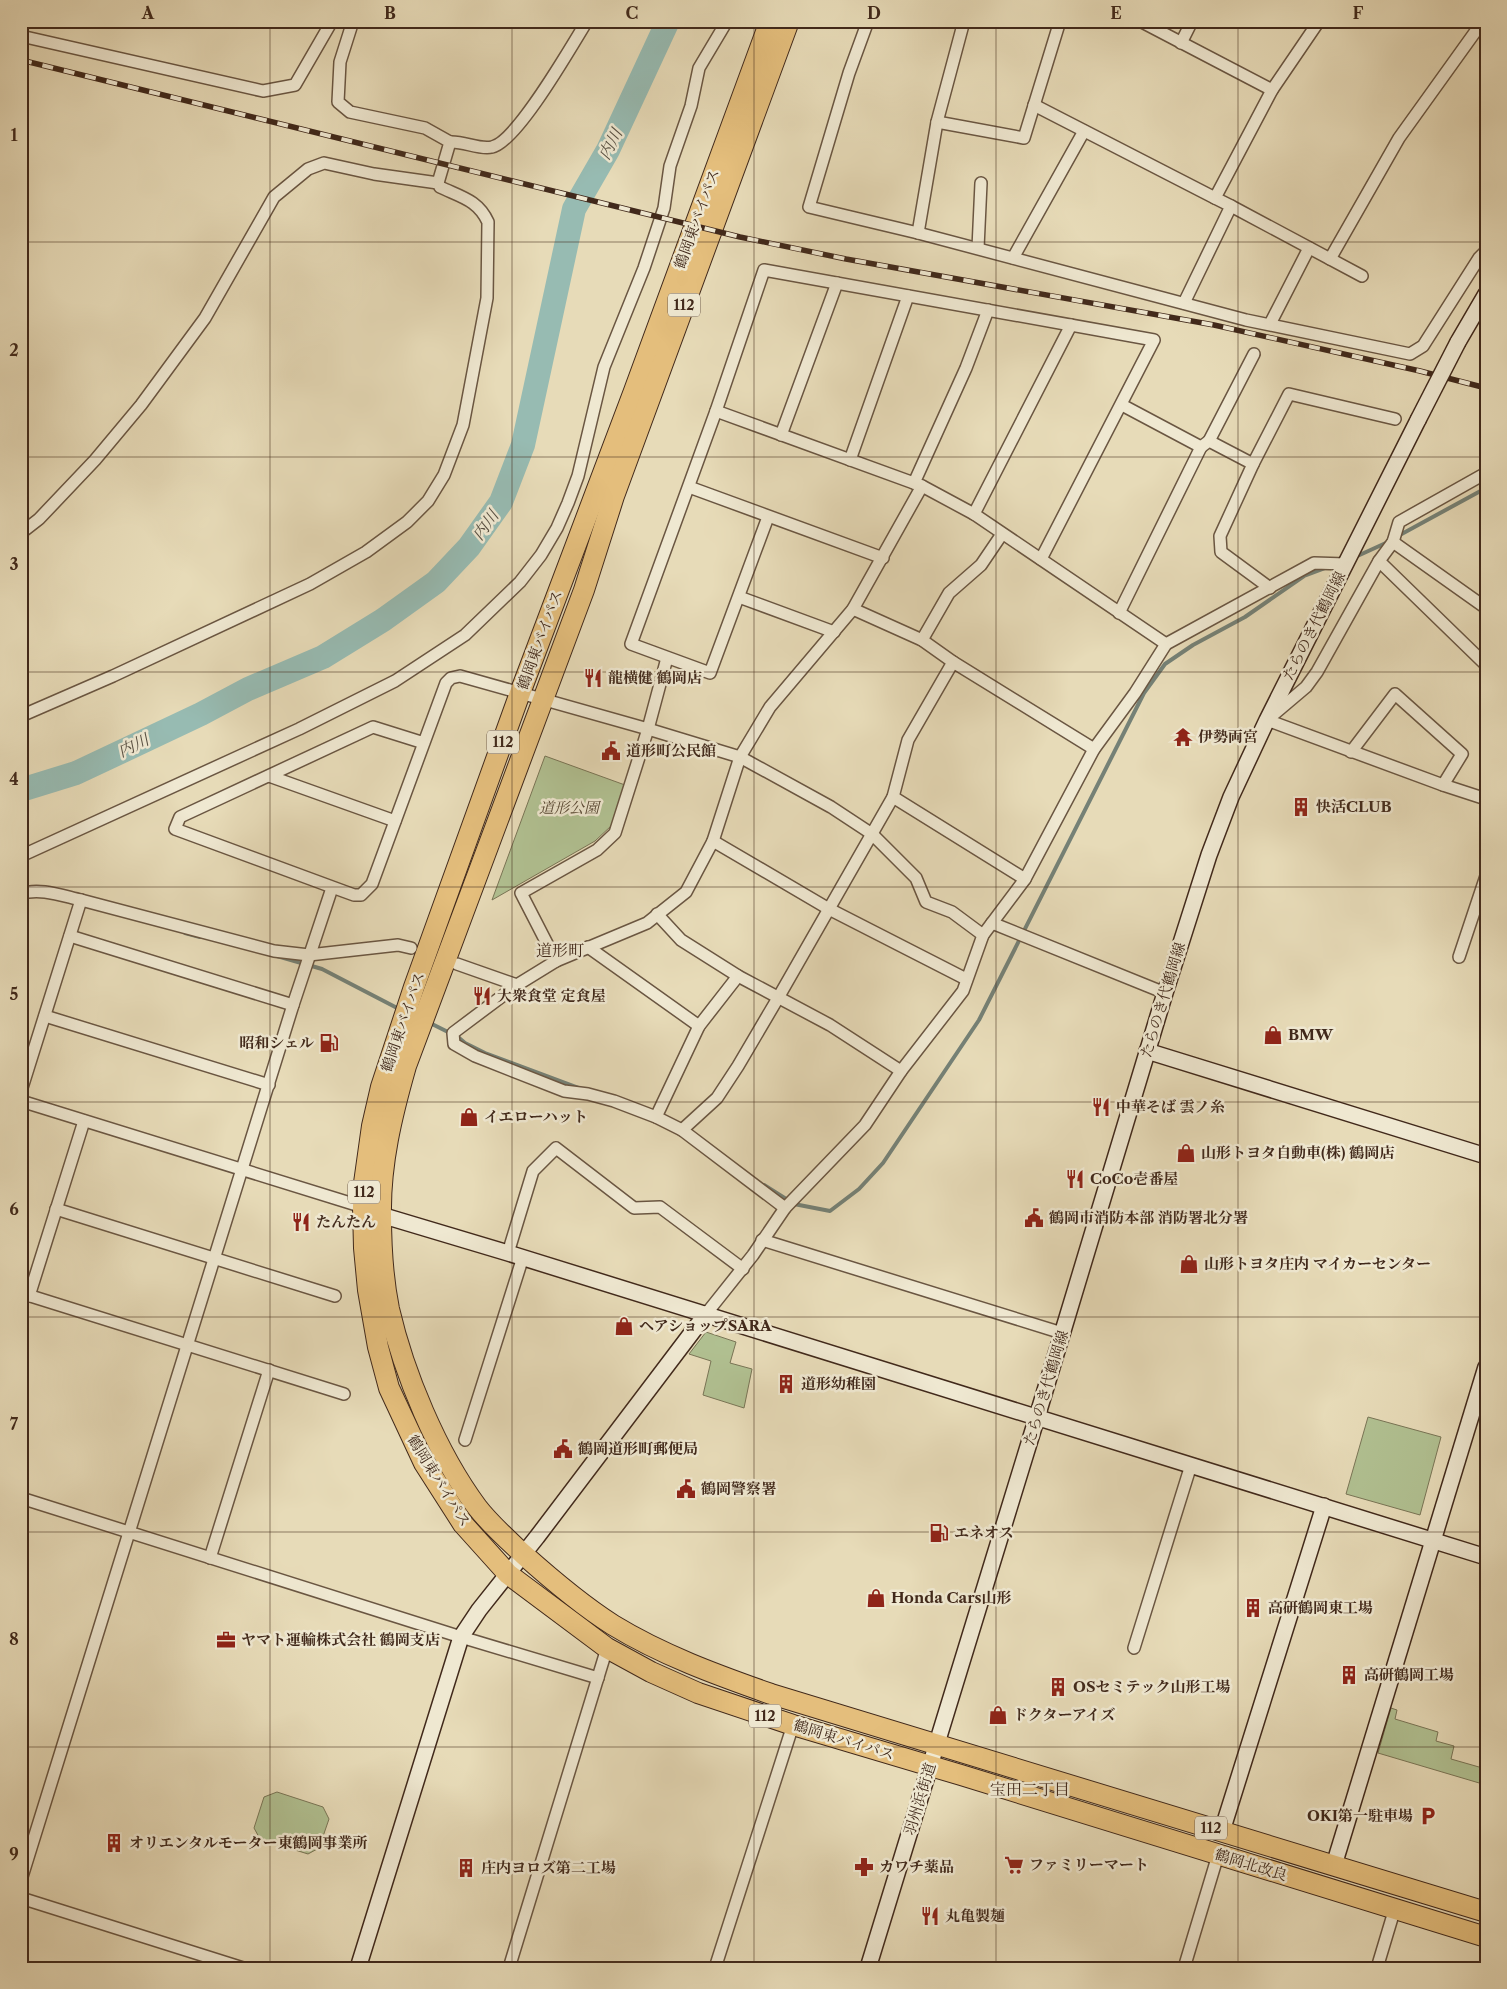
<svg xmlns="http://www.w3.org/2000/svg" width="1507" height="1989" viewBox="0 0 1507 1989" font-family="'Libre Caslon Text','Noto Serif JP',serif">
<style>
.green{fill:#b1c192;stroke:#797556}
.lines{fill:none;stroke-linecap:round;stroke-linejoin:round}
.stream{stroke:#758176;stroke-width:4}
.river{stroke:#97bbb2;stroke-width:24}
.street-casing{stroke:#6a5642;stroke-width:14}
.secondary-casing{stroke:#41291b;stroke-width:18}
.highway-casing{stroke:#41291b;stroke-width:22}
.street{stroke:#efe8d1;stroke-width:11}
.secondary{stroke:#efe8d1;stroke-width:15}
.highway{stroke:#e4be7c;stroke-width:20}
.rail-casing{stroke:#41291b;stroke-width:5.5}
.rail{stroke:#efe8d1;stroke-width:4;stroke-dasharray:11;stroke-linecap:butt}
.secondary-bridge-casing{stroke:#41291b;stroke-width:18;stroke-linecap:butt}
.secondary-bridge{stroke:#efe8d1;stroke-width:15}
.grid{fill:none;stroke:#41291b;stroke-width:1;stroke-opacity:0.55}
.labels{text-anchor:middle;stroke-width:5;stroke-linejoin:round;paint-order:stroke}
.shield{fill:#efe8d1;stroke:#756252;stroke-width:1}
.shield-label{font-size:14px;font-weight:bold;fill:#41291b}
.street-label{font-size:15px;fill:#41291b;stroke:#efe8d1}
.poi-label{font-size:15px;font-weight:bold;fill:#41291b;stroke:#efe8d1;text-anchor:start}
.park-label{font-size:15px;font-style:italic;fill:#574733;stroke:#efe8d1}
.water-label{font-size:16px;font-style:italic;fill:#564e41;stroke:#efe8d1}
.neighbourhood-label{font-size:16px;fill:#41291b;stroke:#efe8d1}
.neatline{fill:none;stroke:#41291b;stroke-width:2}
.grid-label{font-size:16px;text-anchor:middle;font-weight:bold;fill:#41291b}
</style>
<rect width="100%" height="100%" fill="#e7dbb8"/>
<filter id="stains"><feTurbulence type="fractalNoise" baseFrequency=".004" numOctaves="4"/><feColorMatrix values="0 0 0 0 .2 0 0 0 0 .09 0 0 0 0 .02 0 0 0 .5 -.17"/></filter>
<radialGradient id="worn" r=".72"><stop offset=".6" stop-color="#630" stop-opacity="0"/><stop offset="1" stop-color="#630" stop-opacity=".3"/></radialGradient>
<g class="green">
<path d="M545,756L625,785L611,826L595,841L492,900Z"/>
<path d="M706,1332L736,1342L730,1363L752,1369L744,1408L703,1395L711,1361L689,1354Z"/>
<path d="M1368,1417L1441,1437L1420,1515L1346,1494Z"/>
<path d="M1391,1708L1397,1710L1395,1719L1438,1732L1436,1741L1454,1746L1451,1759L1486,1769V1785L1378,1753Z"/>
<path d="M277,1792L323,1807L329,1819L319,1848L308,1854L260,1839L254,1828L264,1797Z"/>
</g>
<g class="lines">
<g class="stream">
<path d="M1398,536L1486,488"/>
<path d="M1353,558L1388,542"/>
<path d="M21,908L29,894"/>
<path d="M185,933L200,937"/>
<path d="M277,956L322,969L401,1010"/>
<path d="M428,1022L458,1037L465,1043L485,1053L579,1088"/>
<path d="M764,1185L794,1204L830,1211L859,1189L883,1163L979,1020L1144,693L1165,664L1193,645L1245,617L1304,576L1328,567"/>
</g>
<path class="river" d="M21,790L76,773L201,714L248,689L323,657L383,620L436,582L469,547L501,502L523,445L574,209L608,150L668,21"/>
<g class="street-casing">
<g id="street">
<path d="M353,21L340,62L338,102L350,112L425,128L450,142L438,183"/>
<path d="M868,21L849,73L809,207L918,233L1246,320L1410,354L1423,346L1479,258L1486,251"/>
<path d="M1140,21L1272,90"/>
<path d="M21,36L263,91L295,85L332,21"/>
<path d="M1181,43L1192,21"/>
<path d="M1034,105L1215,198"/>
<path d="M937,122L1024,138L1060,21"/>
<path d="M450,142C464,141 479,150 492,147C517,142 572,45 587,21"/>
<path d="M1231,206L1362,276"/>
<path d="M918,233L937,122L964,21"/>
<path d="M978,248L981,183"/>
<path d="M1013,258L1084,131"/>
<path d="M1330,259L1399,138L1483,21"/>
<path d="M1184,303L1231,206L1215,198L1272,90L1319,21"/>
<path d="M1270,324L1309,248"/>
<path d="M1122,405L1201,447L1209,441L1253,464L1220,536L1221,552L1270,588"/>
<path d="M716,411L922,486L974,514L1166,644"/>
<path d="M781,435L837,283"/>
<path d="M1209,441L1254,354"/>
<path d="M850,460L908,296"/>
<path d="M1253,464L1289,394L1395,419"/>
<path d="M1486,473L1399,522L1393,542L1379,561L1317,672L1306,687L1267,720L1443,785L1486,799"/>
<path d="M914,483L966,368L988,310"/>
<path d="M689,487L883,558"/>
<path d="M974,514L1071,325"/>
<path d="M768,517L710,673L631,644L716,411L764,270L1154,340L1041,559"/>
<path d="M21,533L39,519L95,460L141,405L205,318L274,197L308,169L324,163L374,174L438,183L440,187C461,197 478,200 488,222L487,298L463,425L444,475L428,501L407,522L366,552L310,584L113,676L21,716"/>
<path d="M1393,542L1486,608"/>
<path d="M1379,561L1486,665"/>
<path d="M739,597L834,632"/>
<path d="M853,609L922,640L953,662"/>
<path d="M1119,613L1201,447"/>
<path d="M922,640L949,593L981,565L1002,534"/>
<path d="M424,743L373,727L180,817L175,829L343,891L354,895H361L372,884L446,683L451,678L460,676L648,729L740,757L831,807L872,834L916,878L926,902L952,912L983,935"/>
<path d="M1351,752L1395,694L1462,754L1443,785"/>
<path d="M269,776L395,821"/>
<path d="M893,797L1025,879"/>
<path d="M713,841L829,909L966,979"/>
<path d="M21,856L299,729L395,681L465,635L520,582L541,555L557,528L568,503L578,476L604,367L644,268L664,208L670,166L691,106L699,68L727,21"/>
<path d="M21,894C39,887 63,896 81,900L274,951L309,955L398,945L411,948"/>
<path d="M657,914L681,940L738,976L830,1025L901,1071"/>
<path d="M992,923L1165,993"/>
<path d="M70,936L293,1005"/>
<path d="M588,947L699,1026"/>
<path d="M1459,957L1486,876"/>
<path d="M556,961L521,893L597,850L615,833L648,729L667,658"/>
<path d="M457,964L517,985"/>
<path d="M45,1016L269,1085"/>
<path d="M21,1091L81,900"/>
<path d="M21,1101L363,1207"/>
<path d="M656,1117L699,1026L738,976"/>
<path d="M682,1130L717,1098L738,1066L778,998L893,797L908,740L953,662L1094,749"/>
<path d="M785,1208L682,1130L656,1117L614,1101L588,1094L564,1091L475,1056L454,1044L453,1033L517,985L556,961L647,923L686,892L713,841L740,757L770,707L853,609L922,486"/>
<path d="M56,1209L335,1296"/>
<path d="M762,1240L1062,1333"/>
<path d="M508,1253L533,1171L556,1148L634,1208L660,1207L743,1269"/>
<path d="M21,1293L344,1394"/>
<path d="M29,1296L84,1121"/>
<path d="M706,1314L753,1255L785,1208L865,1125L901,1071L963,991L983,935L1025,879L1094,749L1135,693L1166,644L1314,563L1346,564"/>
<path d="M465,1440L523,1257"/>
<path d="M21,1498L461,1637L598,1678"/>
<path d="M210,1558L269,1370"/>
<path d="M1134,1648L1191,1465"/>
<path d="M21,1880L293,1005L332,888"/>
<path d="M21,1898L243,1968"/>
<path d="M509,1968L607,1648"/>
<path d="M715,1968L793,1725"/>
<path d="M1184,1968L1218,1855"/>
<path d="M1377,1968L1395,1908"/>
</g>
</g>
<g class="secondary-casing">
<g id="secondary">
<path d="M1458,342L1486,294"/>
<path d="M1147,1051L1486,1156"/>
<path d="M381,1215L508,1253L1486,1557"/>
<path d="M1222,1831L1324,1506"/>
<path d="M1334,1865L1486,1367"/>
<path d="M358,1968L461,1637L479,1610L537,1537L706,1314"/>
<path d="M868,1968L1034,1427L1165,993L1209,855L1231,797L1267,720L1418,420"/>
</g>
</g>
<g class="highway-casing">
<g id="highway">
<path d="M770,21L634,391L520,693L414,987L381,1087L372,1126L364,1183L363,1207L364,1248L368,1290L378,1347L389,1388L424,1463L463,1524L508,1574L607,1648L651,1672L698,1693L793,1725L961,1775L1486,1937"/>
<path d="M789,21L614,496L584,590L406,1066C392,1115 380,1164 381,1215C381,1246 383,1279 389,1309C404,1374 437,1453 477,1507C490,1524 507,1539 523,1554C552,1580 580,1604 613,1625C662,1655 717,1675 771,1694L1486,1912"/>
</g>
</g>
<use href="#street" class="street"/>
<use href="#secondary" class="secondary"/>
<use href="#highway" class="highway"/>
<g class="rail-casing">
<path id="rail" d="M21,60L740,237L846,259L1214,325L1420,371L1486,388"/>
</g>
<use href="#rail" class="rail"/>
<g class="secondary-bridge-casing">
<path id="secondary-bridge" d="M1418,420L1458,342"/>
</g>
<use href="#secondary-bridge" class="secondary-bridge"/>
</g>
<path class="grid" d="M270,21V1968M512,21V1968M754,21V1968M996,21V1968M1238,21V1968M21,242H1486M21,457H1486M21,672H1486M21,887H1486M21,1102H1486M21,1317H1486M21,1532H1486M21,1747H1486"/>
<defs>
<g id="restaurant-bare" transform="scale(1.5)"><path d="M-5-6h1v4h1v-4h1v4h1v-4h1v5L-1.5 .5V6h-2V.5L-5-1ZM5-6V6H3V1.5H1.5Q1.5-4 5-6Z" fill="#8f2418" stroke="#efe8d1" stroke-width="2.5" paint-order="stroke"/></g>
<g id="temple-bare" transform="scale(1.5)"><path d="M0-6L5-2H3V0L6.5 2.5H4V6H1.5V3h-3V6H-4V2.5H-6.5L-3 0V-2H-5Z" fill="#8f2418" stroke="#efe8d1" stroke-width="2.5" paint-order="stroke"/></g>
<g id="civic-bare" transform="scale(1.5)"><path d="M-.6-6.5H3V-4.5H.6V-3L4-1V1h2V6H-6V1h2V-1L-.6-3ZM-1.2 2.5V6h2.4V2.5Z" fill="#8f2418" stroke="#efe8d1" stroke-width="2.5" paint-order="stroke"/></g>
<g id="building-bare" transform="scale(1.5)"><path d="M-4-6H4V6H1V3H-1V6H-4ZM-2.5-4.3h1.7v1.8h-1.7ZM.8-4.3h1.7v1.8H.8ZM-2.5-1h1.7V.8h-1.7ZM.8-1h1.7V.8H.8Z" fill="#8f2418" stroke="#efe8d1" stroke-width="2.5" paint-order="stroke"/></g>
<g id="shop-bare" transform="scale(1.5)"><path d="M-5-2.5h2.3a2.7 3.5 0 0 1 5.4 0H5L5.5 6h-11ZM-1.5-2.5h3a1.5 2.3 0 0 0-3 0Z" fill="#8f2418" stroke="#efe8d1" stroke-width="2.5" paint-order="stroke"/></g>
<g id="fuel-bare" transform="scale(1.5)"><path d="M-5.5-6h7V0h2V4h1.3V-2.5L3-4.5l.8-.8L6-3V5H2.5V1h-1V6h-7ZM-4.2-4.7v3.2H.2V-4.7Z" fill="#8f2418" stroke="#efe8d1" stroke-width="2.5" paint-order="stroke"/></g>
<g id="office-bare" transform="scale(1.5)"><path d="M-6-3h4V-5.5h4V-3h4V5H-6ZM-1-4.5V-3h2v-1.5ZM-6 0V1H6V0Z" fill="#8f2418" stroke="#efe8d1" stroke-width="2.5" paint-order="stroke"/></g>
<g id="parking-bare" transform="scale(1.5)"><path d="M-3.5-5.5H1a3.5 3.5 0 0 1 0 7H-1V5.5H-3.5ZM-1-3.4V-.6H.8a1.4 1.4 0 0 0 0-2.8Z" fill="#8f2418" stroke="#efe8d1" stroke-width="2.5" paint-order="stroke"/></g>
<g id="supermarket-bare" transform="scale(1.5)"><path d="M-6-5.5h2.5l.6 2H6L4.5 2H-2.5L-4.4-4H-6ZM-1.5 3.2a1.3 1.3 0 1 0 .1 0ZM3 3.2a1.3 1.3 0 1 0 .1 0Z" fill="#8f2418" stroke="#efe8d1" stroke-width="2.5" paint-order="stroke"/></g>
<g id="pharmacy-bare" transform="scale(1.5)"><path d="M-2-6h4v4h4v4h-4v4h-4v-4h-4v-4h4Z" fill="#8f2418" stroke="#efe8d1" stroke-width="2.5" paint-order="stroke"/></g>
</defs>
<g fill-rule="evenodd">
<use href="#restaurant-bare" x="593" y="678"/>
<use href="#temple-bare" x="1183" y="737"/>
<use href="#civic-bare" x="611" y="751"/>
<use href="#building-bare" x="1301" y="807"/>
<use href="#restaurant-bare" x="482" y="996"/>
<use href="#shop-bare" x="1273" y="1035"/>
<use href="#fuel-bare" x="329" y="1043"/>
<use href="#restaurant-bare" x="1101" y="1107"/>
<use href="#shop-bare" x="469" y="1117"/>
<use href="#shop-bare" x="1186" y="1153"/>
<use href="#restaurant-bare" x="1075" y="1179"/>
<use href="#civic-bare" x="1034" y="1218"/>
<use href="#restaurant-bare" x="301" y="1222"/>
<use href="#shop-bare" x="1189" y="1264"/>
<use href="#shop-bare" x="624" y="1326"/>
<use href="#building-bare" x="786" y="1384"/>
<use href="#civic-bare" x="563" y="1449"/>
<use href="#civic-bare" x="686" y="1489"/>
<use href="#fuel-bare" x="939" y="1533"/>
<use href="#shop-bare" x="876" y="1598"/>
<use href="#building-bare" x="1253" y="1608"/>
<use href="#office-bare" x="226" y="1640"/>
<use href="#building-bare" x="1349" y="1675"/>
<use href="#building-bare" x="1058" y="1687"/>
<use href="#shop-bare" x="998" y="1715"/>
<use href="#parking-bare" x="1428" y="1816"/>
<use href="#building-bare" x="114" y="1843"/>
<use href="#supermarket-bare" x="1014" y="1865"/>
<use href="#pharmacy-bare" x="864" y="1867"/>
<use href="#building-bare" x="466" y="1868"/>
<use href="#restaurant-bare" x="930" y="1916"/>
</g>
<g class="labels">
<g class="shield">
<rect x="668" y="293.5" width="32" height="23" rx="4"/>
<rect x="487" y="730.5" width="32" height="23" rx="4"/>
<rect x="348" y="1180.5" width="32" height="23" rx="4"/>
<rect x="749" y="1704.5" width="32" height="23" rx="4"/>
<rect x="1195" y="1816.5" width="32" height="23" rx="4"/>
</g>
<g class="shield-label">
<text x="684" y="310">112</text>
<text x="503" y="747">112</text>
<text x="364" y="1197">112</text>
<text x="765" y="1721">112</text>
<text x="1211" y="1833">112</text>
</g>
<g class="street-label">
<text transform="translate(697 219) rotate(-70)" y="5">鶴岡東バイパス</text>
<text transform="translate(1314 626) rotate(-63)" y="5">たらのき代鶴岡線</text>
<text transform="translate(540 640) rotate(-70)" y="5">鶴岡東バイパス</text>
<text transform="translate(1163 1000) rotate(-73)" y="5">たらのき代鶴岡線</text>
<text transform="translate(403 1022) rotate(-71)" y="5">鶴岡東バイパス</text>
<text transform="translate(1046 1388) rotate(-73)" y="5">たらのき代鶴岡線</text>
<text transform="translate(439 1481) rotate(58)" y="5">鶴岡東バイパス</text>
<text transform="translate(844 1740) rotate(17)" y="5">鶴岡東バイパス</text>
<text transform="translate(920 1799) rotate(-73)" y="5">羽州浜街道</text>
<text transform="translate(1251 1865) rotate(17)" y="5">鶴岡北改良</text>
</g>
<g class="poi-label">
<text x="608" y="683">龍横健 鶴岡店</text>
<text x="1198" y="742">伊勢両宮</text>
<text x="626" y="756">道形町公民館</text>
<text x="1316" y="812">快活CLUB</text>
<text x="497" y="1001">大衆食堂 定食屋</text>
<text x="1288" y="1040">BMW</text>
<text x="314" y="1048" text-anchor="end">昭和シェル</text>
<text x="1116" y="1112">中華そば 雲ノ糸</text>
<text x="484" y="1122">イエローハット</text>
<text x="1201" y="1158">山形トヨタ自動車(株) 鶴岡店</text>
<text x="1090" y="1184">CoCo壱番屋</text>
<text x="1049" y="1223">鶴岡市消防本部 消防署北分署</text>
<text x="316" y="1227">たんたん</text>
<text x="1204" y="1269">山形トヨタ庄内 マイカーセンター</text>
<text x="639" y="1331">ヘアショップSARA</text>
<text x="801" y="1389">道形幼稚園</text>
<text x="578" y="1454">鶴岡道形町郵便局</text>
<text x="701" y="1494">鶴岡警察署</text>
<text x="954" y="1538">エネオス</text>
<text x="891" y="1603">Honda Cars山形</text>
<text x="1268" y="1613">高研鶴岡東工場</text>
<text x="241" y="1645">ヤマト運輸株式会社 鶴岡支店</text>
<text x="1364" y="1680">高研鶴岡工場</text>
<text x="1073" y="1692">OSセミテック山形工場</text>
<text x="1013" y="1720">ドクターアイズ</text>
<text x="1413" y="1821" text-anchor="end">OKI第一駐車場</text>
<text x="129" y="1848">オリエンタルモーター東鶴岡事業所</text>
<text x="1029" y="1870">ファミリーマート</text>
<text x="879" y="1872">カワチ薬品</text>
<text x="481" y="1873">庄内ヨロズ第二工場</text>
<text x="945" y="1921">丸亀製麺</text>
</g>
<g class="park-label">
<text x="569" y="813">道形公園</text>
</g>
<g class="water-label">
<text transform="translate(610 144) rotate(-63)" y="6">内川</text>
<text transform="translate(485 525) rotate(-54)" y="6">内川</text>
<text transform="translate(133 745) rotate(-26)" y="6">内川</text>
</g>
<g class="neighbourhood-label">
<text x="560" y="956">道形町</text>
<text x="1030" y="1795">宝田二丁目</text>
</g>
</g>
<rect width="1507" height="1989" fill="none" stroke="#e7dbb8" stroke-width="55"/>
<rect x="28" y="28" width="1452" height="1934" class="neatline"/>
<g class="grid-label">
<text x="148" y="19">A</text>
<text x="390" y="19">B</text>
<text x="632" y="19">C</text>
<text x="874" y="19">D</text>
<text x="1116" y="19">E</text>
<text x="1358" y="19">F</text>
<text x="14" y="141">1</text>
<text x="14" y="356">2</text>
<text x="14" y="570">3</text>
<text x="14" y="785">4</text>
<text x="14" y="1000">5</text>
<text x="14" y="1215">6</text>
<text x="14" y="1430">7</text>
<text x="14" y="1645">8</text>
<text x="14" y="1860">9</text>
</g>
<rect width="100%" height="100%" filter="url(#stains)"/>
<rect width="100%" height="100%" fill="url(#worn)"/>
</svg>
